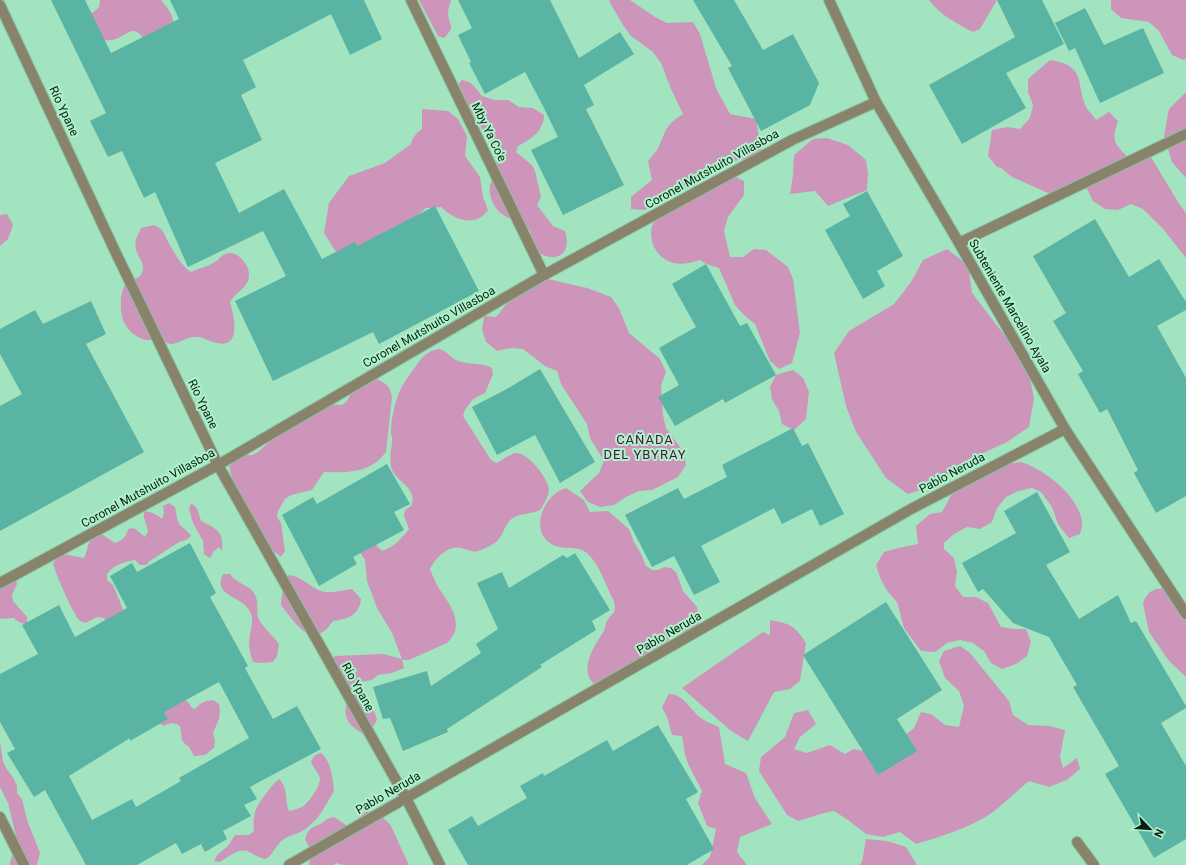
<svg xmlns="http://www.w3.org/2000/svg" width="1186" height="865" viewBox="0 0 1186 865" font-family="Roboto,sans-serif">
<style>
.green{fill:#cd95ba}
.building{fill:#59b4a3;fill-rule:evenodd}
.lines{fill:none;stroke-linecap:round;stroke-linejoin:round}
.service-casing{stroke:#87c1a1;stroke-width:12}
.minor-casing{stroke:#87c1a1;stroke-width:12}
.service{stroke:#88836a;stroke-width:10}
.minor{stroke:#88836a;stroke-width:10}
.labels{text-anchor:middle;stroke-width:4;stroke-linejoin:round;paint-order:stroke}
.street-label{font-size:12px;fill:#051f12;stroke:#b0f1cc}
.neighbourhood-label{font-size:13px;letter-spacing:1px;fill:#49113b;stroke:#b0f1cc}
</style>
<rect width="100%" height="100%" fill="#a3e4c0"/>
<g class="green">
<path d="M100,0H161C169,10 172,12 174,25L147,43C129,16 128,44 103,40L89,15C96,10 100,9 100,0Z"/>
<path d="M419,0H451C450,4 448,9 448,13C449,27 457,25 444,38L438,36Z"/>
<path d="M611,0H630L655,17L667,23L693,22L700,34L716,88L730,114L756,119L762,156L728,162L703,176L695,186L718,177L732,175L744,181V195L728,217L724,231L730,257H743L754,249L766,250L788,267L793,279L800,333L792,363L779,369L770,361L755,324L744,315L735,305L719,268L706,264L700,260C691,263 682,265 673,263C655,258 646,237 654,221C661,206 681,198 693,187L684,188L645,210L631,209V197L652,180L648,161C652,156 657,151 659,146C667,128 666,125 683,114L671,89L661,63L653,52L631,36L623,25L609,1Z"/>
<path d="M929,0H997L980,29L973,32C957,24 939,14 929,0Z"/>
<path d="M1111,0H1186V59L1183,60L1172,55L1159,31L1149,22L1121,18L1111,9Z"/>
<path d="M1050,60C1089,66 1074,85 1088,110C1090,113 1094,116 1096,120L1109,112L1118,121C1112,139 1113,143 1127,156L1140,150L1151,157L1178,202L1186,213V258L1164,230L1143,209L1131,204L1118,210L1105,209L1093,201L1087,189L1073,186L1062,193H1048L1012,177L1001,168L997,167L988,156L992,130L1007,127L1020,129L1030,118L1033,105L1028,92V79Z"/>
<path d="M462,80L469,82L474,86L482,96L495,100H508L519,107L533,108L544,115C544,131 531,139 518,146L516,152L532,165L535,171L541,197L537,205L553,226L565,231C574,261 547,264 530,246L531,232C529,230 527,227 525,225C515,219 504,219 496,208C480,183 500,178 496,158C490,132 465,111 458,85Z"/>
<path d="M1186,92V178L1172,162L1164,136L1169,109Z"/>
<path d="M422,109L448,111L458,119L467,136L465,156L480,177L483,197L488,210C476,228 454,220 441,207L426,208L418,215L368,244L336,252L324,233L329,203L349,176L385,163L411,144L413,138L417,133L422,129Z"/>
<path d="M827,138L848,145L866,160L868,174L867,190L828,206L815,191L790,194L793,175L794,155L813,139Z"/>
<path d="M7,214L13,225L8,239L0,246V215Z"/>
<path d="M154,225C166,230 165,238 171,247C176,256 183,267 191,272C200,268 210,266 218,260C219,259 220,257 222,256C230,249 240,255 245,263C249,268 250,275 248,281C243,291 235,293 230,302C234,315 242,349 217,343C210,342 204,337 197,337C187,336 179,344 170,344C167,343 162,341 159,341C155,340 150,340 146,340C135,338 124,327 122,316C120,307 120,287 128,281C135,278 142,279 143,268C143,264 141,260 139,257C133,244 135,241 141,228Z"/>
<path d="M947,249L968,265L972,293L1015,349L1029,372L1034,399L1029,427L1007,442L981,454L936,485L908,494L886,478L856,432L846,406L834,353L849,331L894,304L911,282L923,260Z"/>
<path d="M548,279L587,288L611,297L619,308L629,333L660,359L666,372L661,385L663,415L666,428L683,451L686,465L678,477L652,490L639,491L626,497L614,505L600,507L588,502L580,491L599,473L604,461L590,438L587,424L561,384L557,371L545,366L523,349L510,348L497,351L486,342L482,330L484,316L496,317L513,296L523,287Z"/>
<path d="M440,349C448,352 450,357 456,360C468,366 480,361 492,368L493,374L485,393L473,399L465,410L463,416L491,460L496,463C502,461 510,454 515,453C528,451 549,480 549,490C548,498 544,504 540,510C532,514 521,513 513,518C505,523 504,534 497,541C493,545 484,549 478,551C472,553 467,549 461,548C448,545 434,559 430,570C433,576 436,584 440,590C452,607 465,626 447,643L409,660H402L404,668L392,673L378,675L372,680L360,682L364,697L375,713L377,720L370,732L363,734C340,721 344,709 351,688C337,681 318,673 335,656L383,654L402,659L392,633L377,608L367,581L365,560L354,543L372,530L377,546L382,551C394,547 401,539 409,529L407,523L404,516L405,510L411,506C419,486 394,483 391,466C389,456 392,448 392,439C392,435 390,433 391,430C391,419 396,398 401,388C404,382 409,376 413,370C421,359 426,350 440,349Z"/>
<path d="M793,370L803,378L809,392L806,419L794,430L782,424L779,411L772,399L770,387L776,375Z"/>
<path d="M375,378C385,383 390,385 392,397L386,452C371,473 347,473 324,472L312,490L291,495L285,499L278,511L277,517L281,523L285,551L281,557L271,549L268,542L258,533L234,486L229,466L234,462L245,455H252L258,452L278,434L296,426L329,404L342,405L347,401L353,390Z"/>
<path d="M1021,462C1044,469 1079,496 1082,522C1083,526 1081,530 1080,534L1069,538L1058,524L1052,507L1041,492L1032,488L1018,491L1006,497L997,508L992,522L980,529L967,527L954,534L944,543V549L954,558L957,572L955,586L963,597H976L988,603L1001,627L1013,629H1026L1031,642L1027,656L1016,664L1002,669L991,663L984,651L973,643L960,640L947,643L935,652L921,651L904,628L897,602L888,592L881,580L876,565L884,552L898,548L918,544L916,526L930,514L942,512L953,492L984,467Z"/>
<path d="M566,488L584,500L590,512L608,511L629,529L634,542L641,554L646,566L652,570H658L664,567L671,568L676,572L683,591L697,607L699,625L690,632L676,633L650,656L642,657L623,671L603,683L594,684C593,682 589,679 589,677C583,662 596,643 604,631C605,629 605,625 606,623C611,612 617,616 614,601C605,585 601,566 587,553C576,544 563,552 550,543C529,529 545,493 566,488Z"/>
<path d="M169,503L175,507C177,514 176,521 181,526C185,530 188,531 191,536L186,540L179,542L150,561L146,565H140L135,560C124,562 113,565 107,574V580L113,585L125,614L107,624L104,618L97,617L86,623C84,622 81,622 80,621C74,616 54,571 53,563L57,558L63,554L84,558C89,548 86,543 96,535H103L115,543C123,540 126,537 128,529L134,528L145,537L148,531L144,518V511C152,512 156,514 162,519L164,513L163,506Z"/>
<path d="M191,503L197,508L201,521C217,529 224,531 222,551L219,547L214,551L210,558L204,554L203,541L193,523L189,509Z"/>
<path d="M223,574H230C232,577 235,580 239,582C245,586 252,588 255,595C259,602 256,610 258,617C260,624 274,637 279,644L277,656L273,662L259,663L253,662C251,656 249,650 249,643C249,632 256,620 249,610C242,596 212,596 223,574Z"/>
<path d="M290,575C302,577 310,587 321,591C330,594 343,590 352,589L361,599C359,616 347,619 333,621C312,652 296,624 281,605C281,595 285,587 283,578Z"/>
<path d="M16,577L17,584L12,595L13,601L27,617V624L21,623L15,620V618L0,619V585Z"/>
<path d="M1169,588L1184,601L1186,605V677L1169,661L1149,632L1143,604L1145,598L1150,592L1156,589Z"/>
<path d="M770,620C791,624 794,625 806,643L800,681L790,689L774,692L748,741L731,731L682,688L763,632L770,635Z"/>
<path d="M960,646L970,653L1009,701L1013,715L1028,725L1049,726L1065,730L1060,757L1063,768L1077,758L1080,769L1067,780L1049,787L1029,781C1017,791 1005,803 993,812C970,828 942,836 916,844L900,832L883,837L866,834L848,820L834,811C821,813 810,818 798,821L787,815L759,771L761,757L785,737L794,713L808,710L816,724L800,737L794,749L807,753L830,745L845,754L853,749L874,753L895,743L914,728L921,712L931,714L945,725L959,727L964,706L959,691L945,678L939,661L944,651Z"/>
<path d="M151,672L189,703L191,707L195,709C201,702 205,701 213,700L219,704L220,711L219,719L213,733L215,741L214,748L205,755L194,756L189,747L186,745L182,740L180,726C173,722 170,723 164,726L157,722Z"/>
<path d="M669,694C684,694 691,711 701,718C706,722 713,724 719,727L725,764L746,773L755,798L772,824L740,837L737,852L747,865H702L710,857L716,829L707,826L698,803L702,791L689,766L685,755L682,736L672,735L667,717L662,707Z"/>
<path d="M0,741L3,761L6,768L14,779L17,786V793L22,799L27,820L40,853L37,865H10V863L16,843V836L8,803L0,787Z"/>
<path d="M321,753C331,761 333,779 334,791C326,805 318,821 304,830C298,834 290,835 284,839C276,844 274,854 266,859C258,858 254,854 247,851C238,848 228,857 220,862L214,861L217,855L228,846L235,835H249L254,831C252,811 257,806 268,791C272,786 274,783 279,779C289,789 284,799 289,811C293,810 298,809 302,807C308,804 321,785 320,778C318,772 313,768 311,761L315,755Z"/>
<path d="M366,811L373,812L380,815L390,824L409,865H343L336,863L334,865H309L311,851L305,839C309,827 312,828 322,823C326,820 328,818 334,817L346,825H352Z"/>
<path d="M866,839L887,841L906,847L917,865H859L862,862Z"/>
</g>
<g class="building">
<path d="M51,0H85L111,53L179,19L170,0H364L382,39L350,55L331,14L243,60L256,87L241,95L262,140L215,163L239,213L284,189L322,259L355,242L357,246L435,206L479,291L379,344L373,332L273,381L235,301L286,276L263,231L188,267L155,192L144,198L122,151L108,157L90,121L106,113Z"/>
<path d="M458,0H550L579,58L620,32L634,54L584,85L594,105L586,109L624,185L563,215L531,150L558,137L543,106L525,72L485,94L469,63L471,62L458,35L472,28Z"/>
<path d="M693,0H734L763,50L793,34L819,83L810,105L761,131L728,68L732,66Z"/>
<path d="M997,0H1042L1064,44L1006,73L1026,108L962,144L929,85L1015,37Z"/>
<path d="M1085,8L1104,45L1143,28L1164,73L1100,103L1075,48L1069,51L1055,23Z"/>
<path d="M867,191L903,256L877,271L885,286L863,299L825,230L850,216L843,204Z"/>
<path d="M1095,219L1129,277L1159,259L1186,302V310L1157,326L1186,378V496L1156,513L1134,473L1138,470L1107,409L1100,413L1078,374L1083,371L1053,321L1066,313L1033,256Z"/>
<path d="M706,264L740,326L747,323L776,375L725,403L723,399L675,426L658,397L679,385L659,348L696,327L672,284Z"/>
<path d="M91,301L106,334L86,344L144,452L0,531V406L22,394L0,354V329L35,310L43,324Z"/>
<path d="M540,369L595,462L560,483L535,435L497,455L472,407L505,390Z"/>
<path d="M793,428L802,446L808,443L844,514L820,526L812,509L782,524L774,508L701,546L720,582L694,595L674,556L652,567L625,515L678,488L684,499L727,477L722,465Z"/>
<path d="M387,464L410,504L394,512L404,530L353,557L357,564L319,586L282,515L313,497L317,504Z"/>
<path d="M1037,492L1070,552L1046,565L1079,619L1118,595L1131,623L1136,621L1186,706V708L1161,723L1186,766V839L1154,858L1105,774L1119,766L1073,687L1077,685L1049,637L1013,623L983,589L978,592L962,563L1016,533L1004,511Z"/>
<path d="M190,543L216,593L210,597L248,666L245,668L273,719L297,706L321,749L250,787L257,799L244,805L251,816L223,831L227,839L205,852L201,844L182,854L176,843L137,865H86L45,790L34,797L7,753L15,749L0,722V674L38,654L22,625L59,605L75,637L127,608L110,576L132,563L137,572ZM219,682L249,738L179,778L181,781L136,807L132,799L92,820L69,776L130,738V741L168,719L164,712Z"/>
<path d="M575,553L610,610L592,621L596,630L540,665L542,667L447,729L448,732L403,751L390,718L383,719L373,687L427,671L431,686L481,653L476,644L498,629L477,583L502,572L509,588L563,555L567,558Z"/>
<path d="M886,602L942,690L897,719L917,751L878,775L803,655Z"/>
<path d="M658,725L698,792L686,799L714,849L687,865H468L448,830L472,816L478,826L527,798L520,786L543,773L544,776L607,740L613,751Z"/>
</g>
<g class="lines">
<g class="service-casing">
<path id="service" d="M1077,842L1094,865"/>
</g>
<g class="minor-casing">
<g id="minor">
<path d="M411,0L544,275"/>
<path d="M829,0L876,102L959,243L1065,429L1186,614"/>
<path d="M0,5L114,249L218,465L406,798L440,865"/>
<path d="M959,243L1186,134"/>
<path d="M0,583L218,465L544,275L792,140L876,102"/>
<path d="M0,817L24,865"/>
<path d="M289,865L911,509L1065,429"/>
</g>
</g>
<use href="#service" class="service"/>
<use href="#minor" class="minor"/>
</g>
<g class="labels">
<g class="street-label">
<text transform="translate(64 111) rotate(65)" y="4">Río Ypane</text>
<text transform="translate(489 132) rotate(64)" y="4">Mby Ya Co'e</text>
<text transform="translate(712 169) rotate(-29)" y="4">Coronel Mutshuito Villasboa</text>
<text transform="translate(1010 306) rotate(60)" y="4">Subteniente Marcelino Ayala</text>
<text transform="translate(429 327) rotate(-30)" y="4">Coronel Mutshuito Villasboa</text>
<text transform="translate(203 404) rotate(64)" y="4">Río Ypane</text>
<text transform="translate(952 473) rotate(-28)" y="4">Pablo Neruda</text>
<text transform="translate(148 488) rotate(-29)" y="4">Coronel Mutshuito Villasboa</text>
<text transform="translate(669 633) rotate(-30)" y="4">Pablo Neruda</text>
<text transform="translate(358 687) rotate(61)" y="4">Río Ypane</text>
<text transform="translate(388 793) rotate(-30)" y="4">Pablo Neruda</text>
</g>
<g class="neighbourhood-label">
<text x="645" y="444">CAÑADA<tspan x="645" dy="15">DEL YBYRAY</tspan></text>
</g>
</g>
<g transform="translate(1150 829) rotate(115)" stroke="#b0f1cc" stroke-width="3" paint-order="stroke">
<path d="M0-3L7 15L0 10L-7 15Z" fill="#051f12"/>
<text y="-6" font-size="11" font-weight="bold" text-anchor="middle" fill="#051f12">N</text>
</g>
</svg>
